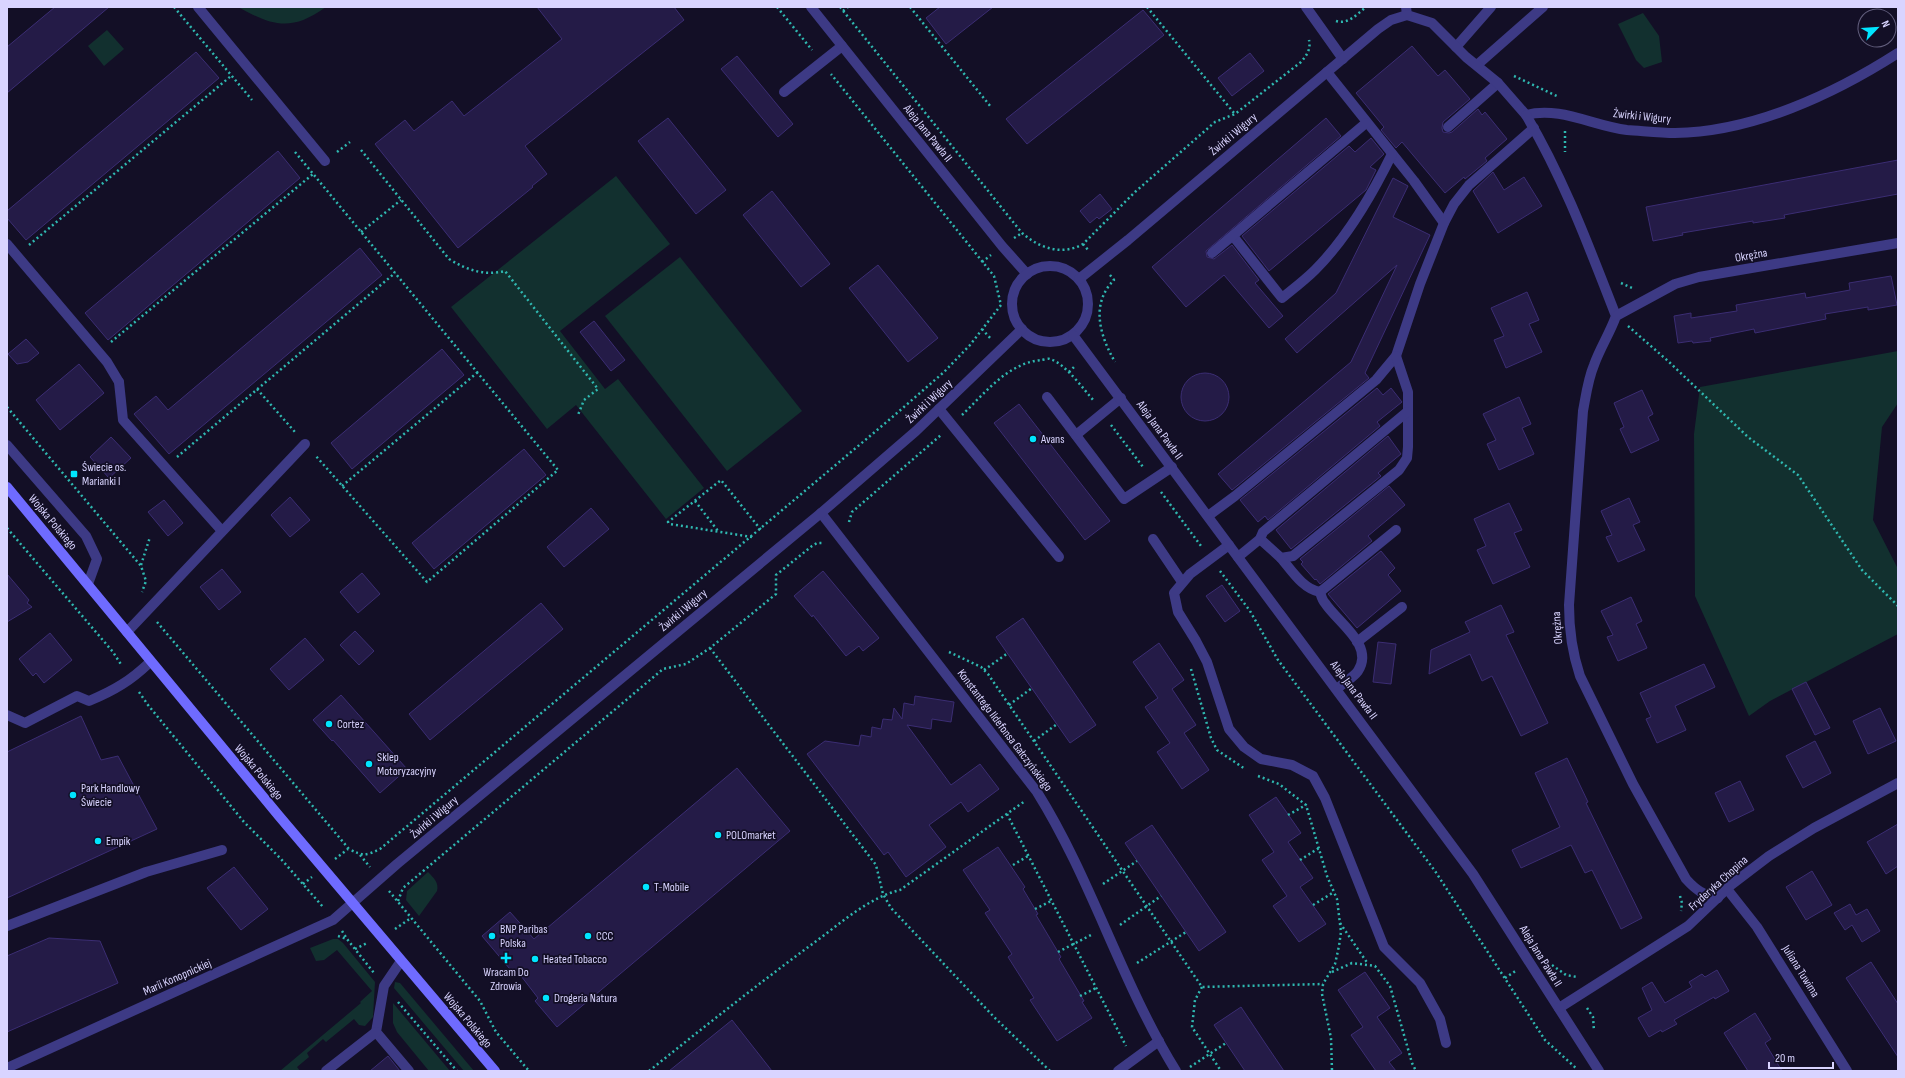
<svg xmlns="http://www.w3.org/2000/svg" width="1905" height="1078" viewBox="0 0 1905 1078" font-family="'Sofia Sans Condensed',sans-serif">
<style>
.green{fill:#12302f}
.building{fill:#241b47;stroke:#3b2d73}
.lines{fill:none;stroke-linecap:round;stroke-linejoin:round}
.path{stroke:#2fb8b0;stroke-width:2.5;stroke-dasharray:2 3;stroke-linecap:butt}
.lane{stroke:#3d3a85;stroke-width:10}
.street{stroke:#3d3a85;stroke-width:10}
.secondary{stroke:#6f6bff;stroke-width:10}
.poi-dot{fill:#00e5ff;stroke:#130f26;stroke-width:1.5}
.labels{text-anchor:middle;stroke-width:3.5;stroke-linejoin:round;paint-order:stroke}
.street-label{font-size:12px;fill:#d9d4ff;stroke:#130f26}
.poi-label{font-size:12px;fill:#d9d4ff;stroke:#130f26;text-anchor:start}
</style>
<rect width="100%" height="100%" fill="#130f26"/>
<g class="green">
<path d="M238,7H326C291,32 273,26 238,7Z"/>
<path d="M1643,13L1659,36L1662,62L1644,68L1636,60L1618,24Z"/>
<path d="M107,30L124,49L104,66L88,46Z"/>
<path d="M616,176L670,244L560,331L605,389L618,379L704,488L666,519L576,405L547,429L451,307Z"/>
<path d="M680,257L802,411L727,471L605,316Z"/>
<path d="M1898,351V403L1882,427L1873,520L1898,569V634L1770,701L1749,716L1695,596L1694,434L1700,387Z"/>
<path d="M428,872C434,878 439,883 437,891L419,916L406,900L407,891Z"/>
<path d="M333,939H338L343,943L375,982L373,1017L365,1026L359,1025L354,1019L326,1042L323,1039L307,1053L309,1057L297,1067L300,1071H280L361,1003L360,1002L372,991L337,950L324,960L316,961L310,948Z"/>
<path d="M395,982L400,983L474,1071H464L394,988Z"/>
<path d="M393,1003L450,1071H429L397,1032L393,1023Z"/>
</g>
<g class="building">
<path d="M55,7H109L7,93V47Z"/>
<path d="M537,7H674L684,20L525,146L547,174L532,186L533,187L458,248L375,144L405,120L414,131L452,101L464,116L562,39Z"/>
<path d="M940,7H993L946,44L926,18Z"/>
<path d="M1143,10L1164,35L1027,144L1006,119Z"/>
<path d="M1412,46L1438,76L1445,70L1470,99L1443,122L1442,128L1443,132L1449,133L1452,132L1478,109L1482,115L1485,112L1507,139L1485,158L1487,161L1465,179L1464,177L1445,193L1402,142L1396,148L1381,130L1384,127L1356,93Z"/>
<path d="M196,52L219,78L26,240L7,218V211Z"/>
<path d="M1250,53L1264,71L1232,96L1218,78Z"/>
<path d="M737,56L793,124L778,137L721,69Z"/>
<path d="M668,118L726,190L696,214L638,141Z"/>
<path d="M1326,118L1341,136L1206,251L1207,257L1214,259L1232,245L1259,280L1255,283L1283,316L1269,328L1224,275L1186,307L1152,267Z"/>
<path d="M1371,138L1384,154L1370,167L1376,170L1366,190L1269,271L1242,236L1349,146L1355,152Z"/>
<path d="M278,151L300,178L108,340L85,313Z"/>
<path d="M1898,160V194L1784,215L1785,218L1753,223V221L1682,233L1683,235L1653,241L1646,207Z"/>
<path d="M1493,172L1504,190L1524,177L1542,206L1498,233L1473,191Z"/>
<path d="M1393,178L1408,186L1393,217L1430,235L1365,373L1369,378L1232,490L1218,474L1351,362L1397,265L1297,353L1285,339L1336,293Z"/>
<path d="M772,191L830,264L801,287L743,215Z"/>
<path d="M1100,194L1112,209L1099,219L1097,217L1090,223L1080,211Z"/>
<path d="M360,248L382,275L169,454L134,414L156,396L168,410Z"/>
<path d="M878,265L938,338L908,362L849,288Z"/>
<path d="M1891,276L1897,305L1868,310V307L1825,314L1826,319L1755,333L1754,329L1710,338L1711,341L1693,343L1692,341L1678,343L1674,316L1691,313V318L1737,311L1736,305L1805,293L1806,298L1850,290L1849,283Z"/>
<path d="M1527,292L1539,320L1529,324L1542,352L1506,368L1494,340L1504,336L1491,308Z"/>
<path d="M594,321L625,360L611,371L580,332Z"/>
<path d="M26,339L39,353L28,362L17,364L8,354Z"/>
<path d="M442,349L464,375L352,469L331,443Z"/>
<path d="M79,364L104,393L60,430L36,400Z"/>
<circle cx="1205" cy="397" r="24"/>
<path d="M1377,388L1383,395L1391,388L1402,402L1377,422L1380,426L1268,520L1265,516L1258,522L1240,500Z"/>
<path d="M1642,390L1653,414L1648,417L1659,440L1631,453L1620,429L1624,427L1614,403Z"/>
<path d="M1519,397L1531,424L1522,428L1534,454L1499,470L1487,444L1496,440L1483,414Z"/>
<path d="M1019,404L1110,521L1085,540L994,423Z"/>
<path d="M1388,436L1401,454L1378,473L1381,476L1291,549L1276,530Z"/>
<path d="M111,437L131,458L109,478L90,457Z"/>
<path d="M524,449L546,475L434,569L412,543Z"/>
<path d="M1389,486L1405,505L1368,536L1372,541L1320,584L1316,579L1315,580L1301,564L1303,562L1300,559Z"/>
<path d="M290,497L310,520L290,537L271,515Z"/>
<path d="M1629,498L1640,522L1633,525L1645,550L1618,562L1606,537L1612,535L1601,511Z"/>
<path d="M164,500L183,523L168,536L148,512Z"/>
<path d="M1509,503L1522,530L1514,533L1530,567L1493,584L1477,550L1486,546L1474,519Z"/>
<path d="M591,508L609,529L564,567L547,547Z"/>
<path d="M1381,551L1395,568L1388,575L1401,591L1357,628L1328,594Z"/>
<path d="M222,569L241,592L219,610L200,587Z"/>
<path d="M823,571L879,638L863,651L859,646L846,656L813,615L812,617L794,596Z"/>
<path d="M362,573L380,594L358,613L340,592Z"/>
<path d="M7,574L29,600L27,603L32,607L7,622Z"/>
<path d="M1222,585L1240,611L1225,622L1206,596Z"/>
<path d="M1631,597L1642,621L1636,624L1647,648L1618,661L1607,637L1613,635L1601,611Z"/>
<path d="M541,603L563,629L430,740L409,714Z"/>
<path d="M1501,605L1514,632L1506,635L1548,723L1521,736L1492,676L1482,681L1470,654L1429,674L1431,650L1470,632L1465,622Z"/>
<path d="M1023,618L1096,725L1070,743L996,637Z"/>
<path d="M355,631L374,651L359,665L340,645Z"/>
<path d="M50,633L72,660L44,683L36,673L33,676L19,659Z"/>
<path d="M305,638L324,660L289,690L270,669Z"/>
<path d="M1378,642L1396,644L1391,684L1373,682Z"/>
<path d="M1159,643L1184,680L1172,689L1196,725L1184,733L1209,770L1182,789L1157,752L1170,743L1145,707L1158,698L1133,662Z"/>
<path d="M1704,664L1715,687L1675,706L1686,730L1657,743L1646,719L1651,717L1640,693Z"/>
<path d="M1806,682L1830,728L1815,735L1792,689Z"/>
<path d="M341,695L407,769L380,793L333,740L332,741L313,720Z"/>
<path d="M915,696L954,702L951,722L932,719L931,729L907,725L951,785L980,764L999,789L968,812L961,802L929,825L946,847L906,877L888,852L884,855L807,754L825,741L859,746L861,735L871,737L872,727L881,729L883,719L892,720L894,708L902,719L904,703L914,705Z"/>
<path d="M1880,708L1896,741L1868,754L1853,721Z"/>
<path d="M81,716L101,760L118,756L157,829L7,898V752Z"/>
<path d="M1815,741L1831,773L1803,788L1786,756Z"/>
<path d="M1567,758L1588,802L1586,803L1642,918L1621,929L1592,870L1585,873L1571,845L1521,868L1512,850L1560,827L1535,773Z"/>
<path d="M737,768L790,831L557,1027L535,1001L538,998L518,972L515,975L482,936L510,912L534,939Z"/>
<path d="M1740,781L1754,810L1729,822L1715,793Z"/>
<path d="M1276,797L1301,833L1288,842L1313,878L1300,887L1326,924L1299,942L1273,906L1287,896L1262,860L1274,852L1249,815Z"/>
<path d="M1898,824V866L1886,874L1867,842Z"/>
<path d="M1152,825L1226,932L1199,951L1125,843Z"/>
<path d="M998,847L1025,887L1023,889L1038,914L1036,915L1061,957L1059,959L1084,1001L1082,1002L1092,1018L1057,1041L1030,1000L1034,998L1008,957L1012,954L985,913L990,910L963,870Z"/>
<path d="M234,867L268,909L241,930L207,888Z"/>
<path d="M1812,871L1832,905L1806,920L1786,887Z"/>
<path d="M1850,904L1856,915L1867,909L1880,931L1862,942L1852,925L1845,930L1834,913Z"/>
<path d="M49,938L100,941L118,983L7,1032V956Z"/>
<path d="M1871,962L1898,1004V1057L1846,978Z"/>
<path d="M1717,970L1729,991L1715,999L1714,997L1674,1020L1677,1024L1662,1032L1661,1030L1649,1037L1638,1018L1652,1010L1642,988L1652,982L1665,1003L1692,987L1689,982L1702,974L1705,977Z"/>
<path d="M1365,972L1390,1008L1377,1017L1402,1053L1389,1062L1396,1071H1376L1351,1035L1363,1027L1338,990Z"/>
<path d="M1241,1007L1265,1043L1284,1071H1245L1214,1025Z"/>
<path d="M1755,1013L1771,1039L1765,1043L1782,1071H1748L1724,1033Z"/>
<path d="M732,1020L772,1071H669Z"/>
<path d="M388,1056L400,1071H370Z"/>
</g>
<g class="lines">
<g class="path">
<path d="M174,7L252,100"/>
<path d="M777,7L812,50"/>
<path d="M840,7L1022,233C1039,248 1062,256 1083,244L1135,192L1215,122L1235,114L1301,62C1307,55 1311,49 1309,40"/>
<path d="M910,7L991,107"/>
<path d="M1147,7L1234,113"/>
<path d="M843,11L848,7"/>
<path d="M1336,21C1348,25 1357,14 1366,7"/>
<path d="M1514,76L1559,97"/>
<path d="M1565,131V152"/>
<path d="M361,150L449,259C467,270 484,276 505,271L598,389L584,400L578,415"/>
<path d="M295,152L558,470L427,582L315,455"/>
<path d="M337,152L350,142"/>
<path d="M361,232L401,200"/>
<path d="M1014,238L1022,233"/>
<path d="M1083,244L1089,251"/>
<path d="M29,245L231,76"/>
<path d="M982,262L991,255"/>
<path d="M1110,275L1114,280C1090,304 1100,336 1115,362"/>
<path d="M1621,283L1632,288"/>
<path d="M1628,326L1668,361L1748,437L1798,475L1862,570L1898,606"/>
<path d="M982,329L991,339"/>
<path d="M111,342L313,174"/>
<path d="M1069,372L1076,365"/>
<path d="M257,389L295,432"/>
<path d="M7,407L141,566L146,581L142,592"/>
<path d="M962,415C985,393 1008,363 1041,360C1043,360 1048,358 1050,359C1065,363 1084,390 1094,401"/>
<path d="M1111,425L1143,467"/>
<path d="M177,457L395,273"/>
<path d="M342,486L478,372"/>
<path d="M1161,492L1201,546"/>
<path d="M695,501L718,531"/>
<path d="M849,522L852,512L941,435"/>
<path d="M7,528L113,652L122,666"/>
<path d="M752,537L670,524L668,522L721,480L761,530"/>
<path d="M141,565L150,537"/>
<path d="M1220,571L1250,611L1278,660L1435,871L1545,1040L1577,1069"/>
<path d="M157,622L349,849C362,856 366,856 380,849L889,420L944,372L970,345L1001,305L994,276L831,74"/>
<path d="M710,648L876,865L883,894L891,908L994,1017L1050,1071"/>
<path d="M949,652L981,667L988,674L1202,987L1323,984"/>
<path d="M1191,669L1211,738L1217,750L1245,769"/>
<path d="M984,670L1008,653"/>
<path d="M139,692L148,705L244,822L281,859L323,907"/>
<path d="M1009,705L1032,688"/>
<path d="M1034,741L1057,724"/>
<path d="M1258,776L1279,784L1306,805L1327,876L1337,899L1341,932L1339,946L1335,964L1323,984L1322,994L1331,1038L1332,1071"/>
<path d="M1007,814L1126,1046"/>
<path d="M1288,815L1306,805"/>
<path d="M360,855L370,867"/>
<path d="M335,859L348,849"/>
<path d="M1300,860L1319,848"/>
<path d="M1013,865L1028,856"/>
<path d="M303,884L312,877"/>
<path d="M1103,884L1137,861"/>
<path d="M389,891L480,1001L496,1032L529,1071"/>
<path d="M1680,896L1682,903L1681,911"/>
<path d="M398,901L403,888L663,669L686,664L710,648L776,594V575L812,546L817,543H823"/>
<path d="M1313,905L1334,892"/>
<path d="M1035,909L1051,901"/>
<path d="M1340,923L1368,964"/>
<path d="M1120,925L1161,896"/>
<path d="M395,929L411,918"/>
<path d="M342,931L347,939"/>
<path d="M338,936L347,939L374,973"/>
<path d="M355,949L367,943"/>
<path d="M1058,952L1091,935"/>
<path d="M1137,963L1186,932"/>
<path d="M1552,965L1566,975L1577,977"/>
<path d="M1332,972L1352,963L1375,966L1390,986L1412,1063L1416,1071"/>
<path d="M1505,978L1517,970"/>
<path d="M1202,987L1195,1000L1192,1027L1221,1071"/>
<path d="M1080,996L1096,988"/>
<path d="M398,1002L457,1071"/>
<path d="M1587,1008L1593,1017L1594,1031"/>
<path d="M1190,1067L1226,1043"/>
<path d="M649,1071C704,1027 758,984 815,942C841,923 868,898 900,890L1025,801"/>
</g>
<g class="lane">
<path d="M198,7L325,161"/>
<path d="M1456,47L1491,7"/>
<path d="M1477,65L1543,7"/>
<path d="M1327,72L1414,181L1444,223"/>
<path d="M784,92L842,46"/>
<path d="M1448,127L1498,83"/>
<path d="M1233,236L1282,298C1293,289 1305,280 1315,270C1348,237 1372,195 1392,154"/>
<path d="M1212,253L1366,123"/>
<path d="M119,382L123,420L222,531"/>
<path d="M1047,397L1124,499L1172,467"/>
<path d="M939,409L1059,557"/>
<path d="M1076,435L1121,398"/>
<path d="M7,445L86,536L97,559L88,584"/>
<path d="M1208,516L1235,496L1376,380L1396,356L1420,284L1444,223L1454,204L1469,185L1534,128"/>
<path d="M1153,539L1182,582"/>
<path d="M1260,539L1281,558L1293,556L1399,470L1407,458L1408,447V392L1396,356"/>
<path d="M1229,545L1190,574L1174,593L1178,612L1196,641L1207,662L1229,729L1244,747L1261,759L1292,765L1313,776L1325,798L1384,947L1420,983L1440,1019L1446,1043"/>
<path d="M1238,557L1260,539L1263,532L1407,412"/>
<path d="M1281,558C1292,571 1303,589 1320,592L1396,530"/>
<path d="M1320,592C1321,595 1322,600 1325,603C1337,622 1375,645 1358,671C1353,678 1343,683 1337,689"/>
<path d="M127,632L305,444"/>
<path d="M1357,642L1402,607"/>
<path d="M7,715L25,723L77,696L89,701C115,690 130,681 150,662"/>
<path d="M7,926L146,872L222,850"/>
<path d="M401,961L384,986L376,1032L409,1071"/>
<path d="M326,1071L376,1032"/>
<path d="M1118,1071L1159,1041"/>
</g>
<g class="street">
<path d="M811,7L1002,246L1027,274"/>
<path d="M1306,7L1343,59"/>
<path d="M1406,7L1407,15L1432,23L1466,57L1498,83L1526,115C1560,106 1593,126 1627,130C1643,131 1660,133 1675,133C1753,132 1834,94 1898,53"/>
<path d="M1526,115C1564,179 1589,247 1616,316C1610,333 1600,348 1594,365C1588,379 1586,395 1583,411L1569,605C1569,630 1572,652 1580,676L1633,784L1686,879C1696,890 1703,895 1718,898"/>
<path d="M7,244L107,362L119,382"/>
<circle cx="1050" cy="304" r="38"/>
<path d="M1079,279L1128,240L1378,29L1391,20L1407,15"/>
<path d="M1616,316L1675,284L1699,277L1898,243"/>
<path d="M1073,335L1473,874L1599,1071"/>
<path d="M821,513L1037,792C1092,880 1121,982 1176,1071"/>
<path d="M1727,889L1757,927L1847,1071"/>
<path d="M1559,1008L1688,926L1731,885L1769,856L1814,828L1898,783"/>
<path d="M7,1068L333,920L397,864L821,513L916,431L1022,329"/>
</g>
<path class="secondary" d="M7,487L279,816L495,1071"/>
</g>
<g class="poi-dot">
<circle cx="1033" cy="439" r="4"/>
<rect x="70" y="470" width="8" height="8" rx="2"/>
<circle cx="329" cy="724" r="4"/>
<circle cx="369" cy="764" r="4"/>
<circle cx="73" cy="795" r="4"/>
<circle cx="718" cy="835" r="4"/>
<circle cx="98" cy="841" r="4"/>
<circle cx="646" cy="887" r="4"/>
<circle cx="492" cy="936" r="4"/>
<circle cx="588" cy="936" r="4"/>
<path d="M504 952h4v4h4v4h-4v4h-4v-4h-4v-4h4z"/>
<circle cx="535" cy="959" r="4"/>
<circle cx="546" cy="998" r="4"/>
</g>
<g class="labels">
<g class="street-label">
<text transform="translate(1642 116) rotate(6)" y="4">Żwirki i Wigury</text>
<text transform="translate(928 133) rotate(51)" y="4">Aleja Jana Pawła II</text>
<text transform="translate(1233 134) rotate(-40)" y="4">Żwirki i Wigury</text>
<text transform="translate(1751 255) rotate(-10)" y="4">Okrężna</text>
<text transform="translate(929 401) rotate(-43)" y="4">Żwirki i Wigury</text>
<text transform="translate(1160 430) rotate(54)" y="4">Aleja Jana Pawła II</text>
<text transform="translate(53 522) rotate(50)" y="4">Wojska Polskiego</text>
<text transform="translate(683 610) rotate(-40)" y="4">Żwirki i Wigury</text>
<text transform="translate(1557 628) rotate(-94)" y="4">Okrężna</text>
<text transform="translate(1354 690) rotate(53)" y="4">Aleja Jana Pawła II</text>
<text transform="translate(1005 730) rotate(53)" y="4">Konstantego Ildefonsa Gałczyńskiego</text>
<text transform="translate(259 772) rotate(50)" y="4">Wojska Polskiego</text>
<text transform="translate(434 817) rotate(-40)" y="4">Żwirki i Wigury</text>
<text transform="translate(1718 883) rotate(-42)" y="4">Fryderyka Chopina</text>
<text transform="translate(1541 956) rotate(58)" y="4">Aleja Jana Pawła II</text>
<text transform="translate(1801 971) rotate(58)" y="4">Juliana Tuwima</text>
<text transform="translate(177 977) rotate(-24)" y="4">Marii Konopnickiej</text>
<text transform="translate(468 1020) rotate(50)" y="4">Wojska Polskiego</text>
</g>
<g class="poi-label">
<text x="1041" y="443">Avans</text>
<text x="82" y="471">Świecie os.<tspan x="82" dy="14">Marianki I</tspan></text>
<text x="337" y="728">Cortez</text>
<text x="377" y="761">Sklep<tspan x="377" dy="14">Motoryzacyjny</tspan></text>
<text x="81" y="792">Park Handlowy<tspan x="81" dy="14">Świecie</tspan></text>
<text x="726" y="839">POLOmarket</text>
<text x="106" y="845">Empik</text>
<text x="654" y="891">T-Mobile</text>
<text x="500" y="933">BNP Paribas<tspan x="500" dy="14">Polska</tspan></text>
<text x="596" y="940">CCC</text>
<text x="543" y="963">Heated Tobacco</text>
<text x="506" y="976" text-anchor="middle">Wracam Do<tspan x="506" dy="14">Zdrowia</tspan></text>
<text x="554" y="1002">Drogeria Natura</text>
</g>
</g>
<rect width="1905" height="1078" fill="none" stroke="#d9d4ff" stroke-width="16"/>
<g transform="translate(1877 28) rotate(65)"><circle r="19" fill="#130f26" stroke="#625e7d"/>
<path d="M0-3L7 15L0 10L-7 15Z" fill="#00e5ff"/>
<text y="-6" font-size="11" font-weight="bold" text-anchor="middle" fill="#d9d4ff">N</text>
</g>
<path d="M1769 1062v6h64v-6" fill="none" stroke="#d9d4ff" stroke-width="2"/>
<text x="1775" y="1062" font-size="12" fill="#d9d4ff" stroke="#130f26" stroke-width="3" paint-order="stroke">20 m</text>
</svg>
